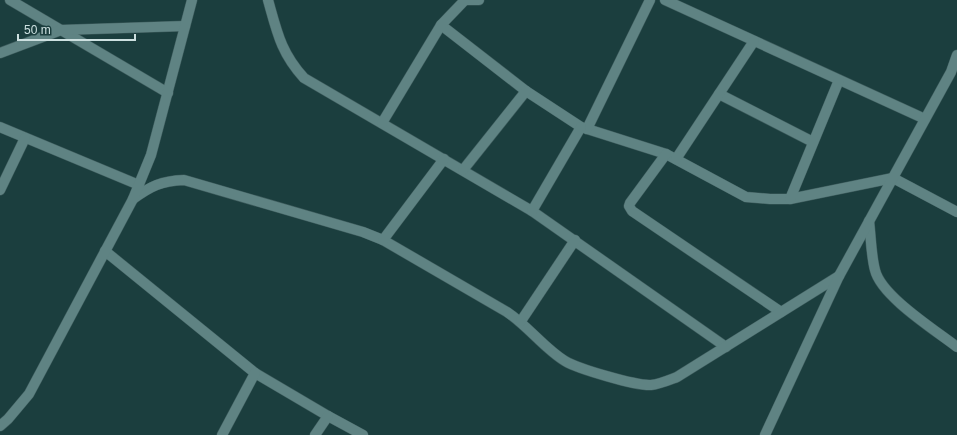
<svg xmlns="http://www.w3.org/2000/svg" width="957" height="435" viewBox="0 0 957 435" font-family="Arial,sans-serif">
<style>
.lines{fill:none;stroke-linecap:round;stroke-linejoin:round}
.street-casing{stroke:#3e5c5d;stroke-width:11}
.street{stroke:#5f8383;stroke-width:10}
</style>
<rect width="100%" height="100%" fill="#1b3e3e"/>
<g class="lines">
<g class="street-casing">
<g id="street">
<path d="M10,0L168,93"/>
<path d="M268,0C277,32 281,53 304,78L532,211L726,347"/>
<path d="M466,0H479"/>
<path d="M665,0L925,119"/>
<path d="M441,25L526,91L581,127L666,154L746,197L770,199H790L893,178L957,212"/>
<path d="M0,53L61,30L185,26"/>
<path d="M719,94L813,142"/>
<path d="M382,123L441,25L465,0"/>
<path d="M0,127L139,185"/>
<path d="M587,129L650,0"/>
<path d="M666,154L630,203L629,206L632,211L781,312"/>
<path d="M676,159L754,41"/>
<path d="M463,170L526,91"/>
<path d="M0,190L25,138"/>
<path d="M133,199C151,186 161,181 184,180L363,232L383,240L507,312C528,326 545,349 565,361C578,369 637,386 651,385C660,384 669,380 677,377L839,276"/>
<path d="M790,199L839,80"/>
<path d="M532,211L581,127"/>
<path d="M869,221C871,237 871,255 875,270C881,296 935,330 957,347"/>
<path d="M383,240L444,159"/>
<path d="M105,251L255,373L328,416L363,435"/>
<path d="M521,321L575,240"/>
<path d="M0,426L8,419L29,394L133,199L151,155L192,0"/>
<path d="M222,435L255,373"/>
<path d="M315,435L328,416"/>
<path d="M765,435L839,276L951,72L957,55"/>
</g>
</g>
<use href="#street" class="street"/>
</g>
<path d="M18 34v6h117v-6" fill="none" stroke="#cde0e0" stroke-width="2"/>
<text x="24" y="34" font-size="12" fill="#cde0e0" stroke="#1b3e3e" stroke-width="3" paint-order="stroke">50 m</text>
</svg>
